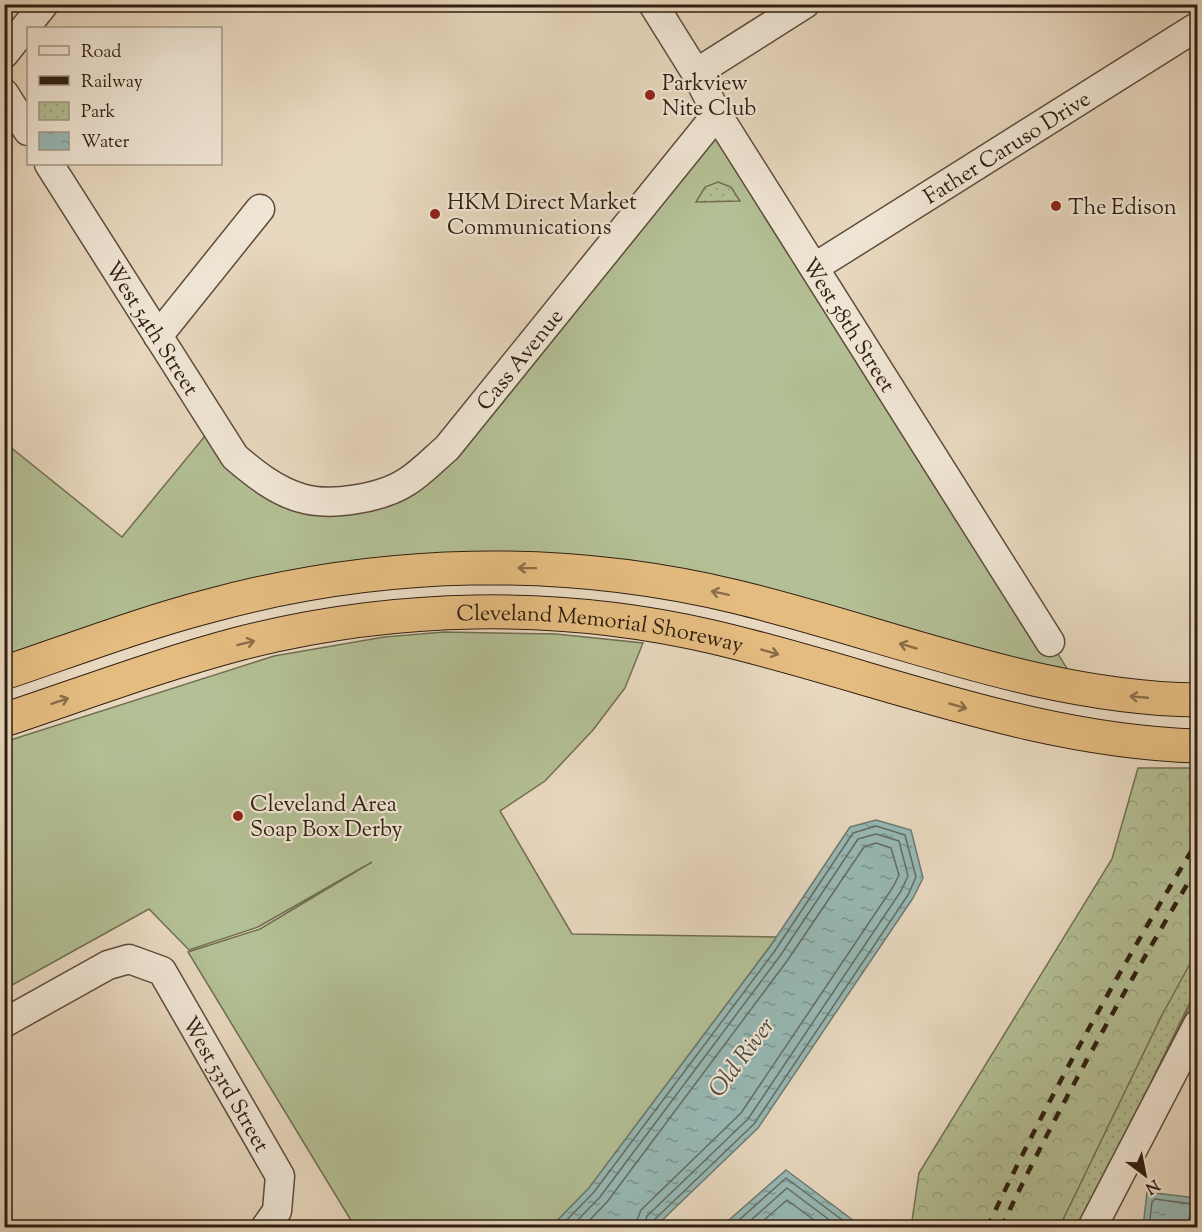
<svg xmlns="http://www.w3.org/2000/svg" width="1202" height="1232" viewBox="0 0 1202 1232" font-family="'Sorts Mill Goudy',serif">
<style>
.grass{fill:#b3bf94;stroke:#716e52;stroke-width:1.5}
.forest{fill:url(#forest-crowns);stroke:#716e52;stroke-width:1.5}
.park{fill:url(#park-dots);stroke:#716e52;stroke-width:1.5}
.water{fill:url(#water-ripples);stroke:#6d7b73;stroke-width:1.5}
.lines{fill:none;stroke-linecap:round;stroke-linejoin:round}
.shore{stroke:#636c62;stroke-width:1.5}
.minor-casing{stroke:#5d4c3c;stroke-width:31}
.highway-casing{stroke:#2f1e10;stroke-width:35}
.minor{stroke:#f0e6d5;stroke-width:28}
.highway{stroke:#e4bc80;stroke-width:33}
.rail{stroke:#2f1e10;stroke-width:4.5;stroke-dasharray:10 10;stroke-linecap:butt}
.oneway{stroke:#8a6d48}
.poi-dot{fill:#8f2418;stroke:#f0e6d5;stroke-width:2}
.labels{text-anchor:middle;stroke-width:4.5;stroke-linejoin:round;paint-order:stroke}
.poi-label{font-size:22px;fill:#2f1e10;stroke:#f0e6d5;text-anchor:start}
.street-label{font-size:22px;fill:#2f1e10;stroke:#f0e6d5}
.water-label{font-size:24px;font-style:italic;fill:#4e4c42;stroke:#f0e6d5}
</style>
<defs>
<pattern id="forest-crowns" width="20" height="18" patternUnits="userSpaceOnUse" patternTransform="scale(1.5)"><rect width="20" height="18" fill="#b3bf94"/><path d="M2 6a3 3 0 1 1 6 0M12 15a3 3 0 1 1 6 0" fill="none" stroke="#9aa47f"/></pattern>
<pattern id="park-dots" width="8" height="8" patternUnits="userSpaceOnUse" patternTransform="scale(1.5)"><rect width="8" height="8" fill="#b3bf94"/><path d="M2 2h.1M6 6h.1" fill="none" stroke="#9aa47f" stroke-width="1.8" stroke-linecap="round"/></pattern>
<pattern id="water-ripples" width="26" height="14" patternUnits="userSpaceOnUse" patternTransform="scale(1.5)"><rect width="26" height="14" fill="#97b9b5"/><path d="M2 4q2-2 4 0t4 0M15 11q2-2 4 0t4 0" fill="none" stroke="#7c9692"/></pattern>
</defs>
<rect width="100%" height="100%" fill="#e8d8bf"/>
<filter id="stains"><feTurbulence type="fractalNoise" baseFrequency=".00333" numOctaves="4"/><feColorMatrix values="0 0 0 0 .2 0 0 0 0 .09 0 0 0 0 .02 0 0 0 .5 -.17"/></filter>
<radialGradient id="worn" r=".72"><stop offset=".6" stop-color="#630" stop-opacity="0"/><stop offset="1" stop-color="#630" stop-opacity=".3"/></radialGradient>
<g class="grass">
<path d="M717,114L1080,689L773,606L428,568L5,673L4,442L122,537L214,425L302,499L407,481Z"/>
<path d="M444,632L556,634L643,643L625,688L593,730L545,781L500,811L572,934L777,937L589,1188L551,1227H355L188,952L260,929L372,862L258,927L189,950L149,909L5,989L4,742L274,656L384,637Z"/>
</g>
<path class="forest" d="M1138,768H1197V992L1080,1227L911,1228L919,1173L1112,859Z"/>
<g class="park">
<path d="M718,182L731,187L740,201L696,202L705,187Z"/>
<path d="M1197,951V988L1080,1227L1059,1228L1162,1015Z"/>
</g>
<g class="water">
<path d="M876,820L911,830L923,878L913,898L758,1128L655,1227H551L589,1188L769,948L850,827Z"/>
<path d="M786,1170L862,1227H721Z"/>
<path d="M1147,1192L1196,1198L1193,1227H1143Z"/>
</g>
<g class="lines">
<g class="shore">
<path d="M559,1228L594,1192L774,952L853,833L876,826L905,835L916,877L908,895L754,1124L653,1221L651,1228"/>
<path d="M570,1228L600,1197L780,956L858,839L876,834L899,841L908,876L901,891L748,1119L647,1216L643,1228"/>
<path d="M582,1228L607,1202L787,961L864,847L876,843L891,848L899,875L893,887L741,1113L641,1210L634,1228"/>
<path d="M730,1228L786,1178L853,1228"/>
<path d="M742,1228L787,1188L840,1228"/>
<path d="M755,1228L787,1200L825,1228"/>
<path d="M1149,1228L1152,1202L1155,1199L1192,1204L1187,1228"/>
</g>
<g class="minor-casing">
<g id="minor">
<path id="s1" d="M653,4L696,73L717,114L1050,642"/>
<path d="M4,54L44,4"/>
<path d="M696,73L805,4"/>
<path d="M4,93L28,131"/>
<path id="s2" d="M49,164L235,457C255,474 276,491 301,498C330,507 383,498 408,481C422,472 434,459 447,448L717,114"/>
<path id="s3" d="M815,267L1198,26"/>
<path d="M158,336L260,209"/>
<path id="s4" d="M4,1023L108,965L129,959L162,971L280,1176L277,1211L265,1228"/>
<path d="M1092,1228L1198,1024"/>
</g>
</g>
<g class="highway-casing">
<g id="highway">
<path d="M4,673C72,650 140,624 209,606C381,559 563,555 737,597C890,634 1038,698 1198,700"/>
<path id="s5" d="M4,720C82,694 159,665 238,644C393,604 558,601 713,637C875,675 1029,741 1198,746"/>
</g>
</g>
<use href="#minor" class="minor"/>
<use href="#highway" class="highway"/>
<g class="rail">
<path d="M987,1228C1049,1095 1122,966 1198,840"/>
<path d="M1001,1228C1060,1103 1128,984 1198,866"/>
</g>
</g>
<defs><path id="oneway-shaft" d="M-6 0H5M1.5-3L5.5 0L1.5 3" fill="none" stroke-width="1.6" stroke-linecap="round" stroke-linejoin="round" transform="scale(1.5)"/></defs>
<g class="oneway">
<use href="#oneway-shaft" transform="translate(527 568) rotate(-179)"/>
<use href="#oneway-shaft" transform="translate(720 593) rotate(-168)"/>
<use href="#oneway-shaft" transform="translate(246 643) rotate(-14)"/>
<use href="#oneway-shaft" transform="translate(908 646) rotate(-164)"/>
<use href="#oneway-shaft" transform="translate(770 652) rotate(16)"/>
<use href="#oneway-shaft" transform="translate(1139 697) rotate(-175)"/>
<use href="#oneway-shaft" transform="translate(60 701) rotate(-19)"/>
<use href="#oneway-shaft" transform="translate(958 706) rotate(16)"/>
</g>
<g class="poi-dot">
<circle cx="650" cy="95" r="6"/>
<circle cx="1056" cy="206" r="6"/>
<circle cx="435" cy="214" r="6"/>
<circle cx="238" cy="816" r="6"/>
</g>
<g class="labels">
<g class="poi-label">
<text x="662" y="90">Parkview<tspan x="662" dy="25">Nite Club</tspan></text>
<text x="447" y="209">HKM Direct Market<tspan x="447" dy="25">Communications</tspan></text>
<text x="1068" y="214">The Edison</text>
<text x="250" y="811">Cleveland Area<tspan x="250" dy="25">Soap Box Derby</tspan></text>
</g>
<g class="street-label">
<text dy="8" stroke="none"><textPath href="#s3" startOffset="226">Father Caruso Drive</textPath></text>
<text dy="8" stroke="none"><textPath href="#s1" startOffset="376">West 58th Street</textPath></text>
<text dy="8" stroke="none"><textPath href="#s2" startOffset="194">West 54th Street</textPath></text>
<text dy="8" stroke="none"><textPath href="#s2" startOffset="702">Cass Avenue</textPath></text>
<text dy="8" stroke="none"><textPath href="#s5" startOffset="612">Cleveland Memorial Shoreway</textPath></text>
<text dy="8" stroke="none"><textPath href="#s4" startOffset="306">West 53rd Street</textPath></text>
</g>
<g class="water-label">
<text transform="translate(741 1057) rotate(-53)" y="8">Old River</text>
</g>
</g>
<rect width="1202" height="1232" fill="none" stroke="#e8d8bf" stroke-width="24"/>
<rect x="6" y="6" width="1190" height="1220" fill="none" stroke="#2f1e10" stroke-width="3"/>
<rect x="12" y="12" width="1178" height="1208" fill="none" stroke="#2f1e10" stroke-width="1.5"/>
<rect x="27" y="27" width="195" height="138" fill="#f0e6d5" stroke="#a39686" stroke-width="1.5"/>
<rect x="39" y="46" width="30" height="9" fill="#f0e6d5" stroke="#a39686" stroke-width="1.5"/>
<text x="81" y="57" font-size="18" fill="#2f1e10">Road</text>
<rect x="39" y="76" width="30" height="9" fill="#2f1e10" stroke="#a39686" stroke-width="1.5"/>
<text x="81" y="87" font-size="18" fill="#2f1e10">Railway</text>
<rect x="39" y="102" width="30" height="18" fill="url(#park-dots)" stroke="#a39686" stroke-width="1.5"/>
<text x="81" y="117" font-size="18" fill="#2f1e10">Park</text>
<rect x="39" y="132" width="30" height="18" fill="url(#water-ripples)" stroke="#a39686" stroke-width="1.5"/>
<text x="81" y="147" font-size="18" fill="#2f1e10">Water</text>
<g transform="translate(1145 1175) rotate(148)" stroke="#f0e6d5" stroke-width="4.5" paint-order="stroke">
<path d="M0-4.5L10 22L0 15L-10 22Z" fill="#2f1e10"/>
<text y="-9" font-size="16" font-weight="bold" text-anchor="middle" fill="#2f1e10">N</text>
</g>
<rect width="100%" height="100%" filter="url(#stains)"/>
<rect width="100%" height="100%" fill="url(#worn)"/>
</svg>
